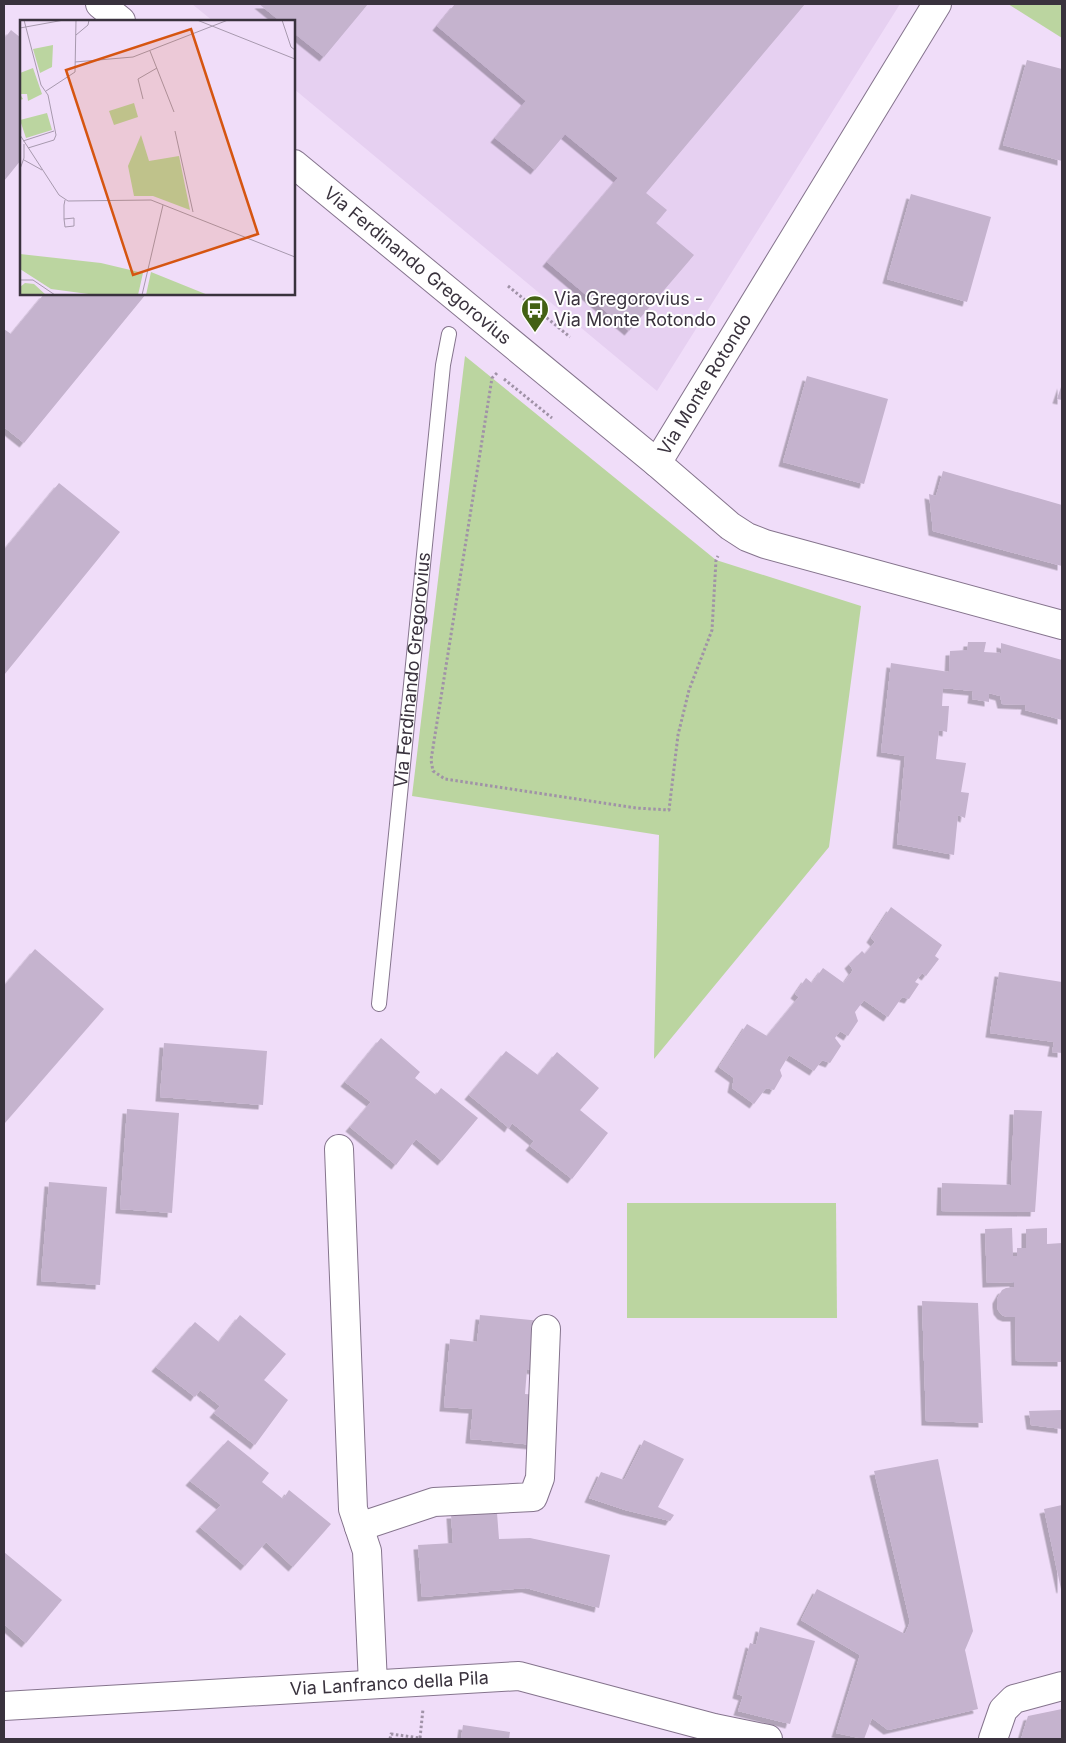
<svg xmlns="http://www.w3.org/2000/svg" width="1066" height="1743" viewBox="0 0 1066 1743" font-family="Inter,sans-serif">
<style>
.built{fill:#e6d0f1}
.green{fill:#bbd5a0}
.building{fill:#c5b3ce;filter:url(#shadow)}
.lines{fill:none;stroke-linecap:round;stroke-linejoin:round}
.service-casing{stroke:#85748d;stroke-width:16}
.minor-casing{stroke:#85748d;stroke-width:30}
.path{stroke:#a092a7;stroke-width:3;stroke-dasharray:2.5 2.5;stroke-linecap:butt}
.service{stroke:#fff;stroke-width:14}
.minor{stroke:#fff;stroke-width:28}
.labels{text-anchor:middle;stroke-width:4;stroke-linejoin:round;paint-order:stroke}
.street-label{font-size:18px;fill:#39323d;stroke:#fff}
.poi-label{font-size:18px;fill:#39323d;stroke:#fff;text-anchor:start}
.inset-road{fill:none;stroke:#a799ae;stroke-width:1}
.view{fill:#d65511;fill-opacity:0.15;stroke:#d65511;stroke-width:2.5}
.inset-edge{fill:none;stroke:#39323d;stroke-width:2.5}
</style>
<defs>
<filter id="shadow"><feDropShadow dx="-4.5" dy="4.5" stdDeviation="0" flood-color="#0004"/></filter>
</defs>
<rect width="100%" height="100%" fill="#f0ddf9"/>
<path class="built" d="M192,4H900L657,391L294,89V21H213Z"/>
<g class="green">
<path d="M1008,4H1062V38Z"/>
<path d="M465,356L716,560L861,606L829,847L654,1059L659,835L412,796Z"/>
<path d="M627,1203H836L837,1318H627Z"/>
</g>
<g class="building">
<path d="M259,4H368L324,57L294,33V21H280Z"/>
<path d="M455,4H805L646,193L667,210L656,223L694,255L629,331L547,262L618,178L565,134L535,170L495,138L526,101L437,26Z"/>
<path d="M11,30L21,38V160L4,181V39Z"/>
<path d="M1027,60L1062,69V161L1003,145Z"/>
<path d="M911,194L991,217L967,302L887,279Z"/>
<path d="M44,294H146L24,443L4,427V329L11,334Z"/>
<path d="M807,376L888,399L864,484L783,462Z"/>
<path d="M1062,384V400L1057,399Z"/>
<path d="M943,471L1062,505V566L933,531L929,494L936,496Z"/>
<path d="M59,483L120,532L4,675V550Z"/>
<path d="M968,642H986L984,652L1001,653V643L1062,660V720L1025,710L1026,705L1002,704L1000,696L989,693V702L972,699L973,691L943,688L942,706H949L947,732L939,730L936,759L966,763L961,792L969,793L965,818L958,815L954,855L897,844L905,756L881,752L891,663L949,672L950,651L967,650Z"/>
<path d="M891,907L942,945L935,956L939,959L926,976L922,973L915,982L919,984L909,999L902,997L888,1017L864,1000L855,1012L858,1021L848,1036L840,1031L835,1038L841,1046L830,1063L822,1060L814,1071L789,1055L780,1070L782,1076L774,1090L766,1088L754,1104L732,1088L734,1078L719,1067L747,1024L767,1036L799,997L795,994L806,978L812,983L823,968L844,983L853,970L849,964L862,951L865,954L875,942L871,938Z"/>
<path d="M35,949L104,1009L4,1124V986Z"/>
<path d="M999,972L1062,982V1053L1052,1052L1054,1042L990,1033Z"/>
<path d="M381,1038L420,1072L415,1078L436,1095L441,1088L478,1118L442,1161L416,1139L396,1165L350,1127L371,1102L345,1082Z"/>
<path d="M164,1043L267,1051L263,1105L160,1097Z"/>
<path d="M506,1051L538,1075L557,1052L599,1088L580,1110L608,1133L572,1179L530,1146L534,1141L512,1123L509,1128L469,1095Z"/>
<path d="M127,1109L179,1113L172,1213L120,1209Z"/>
<path d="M1014,1110L1042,1111L1035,1212L941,1211L942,1183L1011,1185Z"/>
<path d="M49,1182L107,1187L100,1285L41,1281Z"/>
<path d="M1012,1228L1013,1256H1017V1248H1026V1229L1047,1228V1244L1062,1243V1362L1016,1361L1015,1317H1007L1002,1315L998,1310L997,1303V1299L1002,1290L1006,1288L1014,1287V1282L987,1283L985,1229Z"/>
<path d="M922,1301L978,1303L983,1423L926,1421Z"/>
<path d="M240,1315L286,1354L264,1380L288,1400L255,1445L214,1413L220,1406L200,1390L195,1397L156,1367L195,1322L219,1342Z"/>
<path d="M480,1315L541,1321L536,1370L527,1369L525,1394L538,1395L534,1445L470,1439L473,1409L444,1407L450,1339L477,1342Z"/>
<path d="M1062,1410V1429L1031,1425L1029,1411Z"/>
<path d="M228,1440L269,1473L262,1482L283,1499L289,1490L331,1524L293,1567L266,1542L245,1566L200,1527L221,1505L190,1481Z"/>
<path d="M644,1440L684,1459L658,1507L674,1515L670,1521L625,1510L589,1498L601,1472L624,1480Z"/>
<path d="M938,1459L973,1631L965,1650L978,1709L888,1730L872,1718L864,1739L836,1733L860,1655L801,1620L817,1589L905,1634L910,1622L874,1471Z"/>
<path d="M1062,1505V1588L1061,1589L1044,1509Z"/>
<path d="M497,1513L499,1539L530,1538L610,1555L599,1608L526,1588L422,1597L418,1545L453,1543L451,1514Z"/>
<path d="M4,1552L62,1600L26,1643L4,1624Z"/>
<path d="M760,1627L815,1641L790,1724L738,1711L743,1696L737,1694L750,1643L756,1645Z"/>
<path d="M1062,1709V1739H1021L1028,1716Z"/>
<path d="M463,1725L510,1732L509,1739H461Z"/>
</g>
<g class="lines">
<g class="service-casing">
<g id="service">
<path id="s1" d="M379,1004L443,365L449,334"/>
</g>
</g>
<g class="minor-casing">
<g id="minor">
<path d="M100,4L121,21"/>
<path id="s2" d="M294,164L657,463L730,526L747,537L765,544L1062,625"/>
<path id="s3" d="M657,463L937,4"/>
<path d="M339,1149L353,1509L367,1551L373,1684"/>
<path d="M359,1527L434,1502L533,1497L540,1478L546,1329"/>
<path id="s4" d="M4,1706L519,1676L714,1728L768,1739"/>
<path d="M993,1739L1003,1710L1014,1699L1062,1686"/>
</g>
</g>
<g class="path">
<path d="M508,286L570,337"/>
<path d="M497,373L492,378L431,760L433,771L445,779L636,808L669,810L678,735L689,690L712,630L716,560L718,556"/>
<path d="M504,379L552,418"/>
<path d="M420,1738L423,1709"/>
<path d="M390,1739L391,1734L420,1738"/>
</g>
<use href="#service" class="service"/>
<use href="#minor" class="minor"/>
</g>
<defs>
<g id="bus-pin" transform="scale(1.4375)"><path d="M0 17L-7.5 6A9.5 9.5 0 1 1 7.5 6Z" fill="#436114" stroke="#fff"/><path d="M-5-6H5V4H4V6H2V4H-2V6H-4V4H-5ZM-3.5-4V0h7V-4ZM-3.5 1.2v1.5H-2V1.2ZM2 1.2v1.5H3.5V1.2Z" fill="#fff"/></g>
</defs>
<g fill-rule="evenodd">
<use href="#bus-pin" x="535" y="309"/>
</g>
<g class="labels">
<g class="street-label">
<text dy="6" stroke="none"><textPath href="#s2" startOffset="160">Via Ferdinando Gregorovius</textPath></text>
<text dy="6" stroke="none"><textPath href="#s3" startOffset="92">Via Monte Rotondo</textPath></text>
<text dy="6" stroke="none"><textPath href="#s1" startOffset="336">Via Ferdinando Gregorovius</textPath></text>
<text dy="6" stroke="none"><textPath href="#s4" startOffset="386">Via Lanfranco della Pila</textPath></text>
</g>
<g class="poi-label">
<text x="554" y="305">Via Gregorovius -<tspan x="554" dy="21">Via Monte Rotondo</tspan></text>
</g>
</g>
<g transform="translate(20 20)">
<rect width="275" height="275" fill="#f0ddf9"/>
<path d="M33,25L32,47L20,53L13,29ZM13,48L22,74L8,81L7,74H0L3,79L0,80V53ZM114,83L118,97L94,105L89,91ZM27,93L32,110L6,118L0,100ZM121,115L129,141L159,136L170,190L133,176H114L108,146ZM0,234L81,243L123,253L118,275H76L31,269L0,249ZM131,252L188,275H126ZM5,263L14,264L26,275H0V267Z" fill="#bbd5a0"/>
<path class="inset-road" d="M4,0L21,65L28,75L36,115L34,120L8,128M177,0L275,39M262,0L271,27L275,30M0,8L44,0M56,15L68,5L69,0M130,31L154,92M55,42L113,37L208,0M26,71L55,52L56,0M123,79L118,59L137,48M155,111L173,192M0,115L39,175L48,181L131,180L275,237M3,121L34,111M4,140L22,150M0,149L4,138V124M44,199L54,198V206L45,207L44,199V185L45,180M0,260H13L35,275M122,275L143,185"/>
<path class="view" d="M171,9L238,214L113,255L46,50Z"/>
<rect width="275" height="275" class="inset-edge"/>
</g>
<rect width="1066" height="1743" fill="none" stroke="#39323d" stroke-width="10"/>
</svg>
